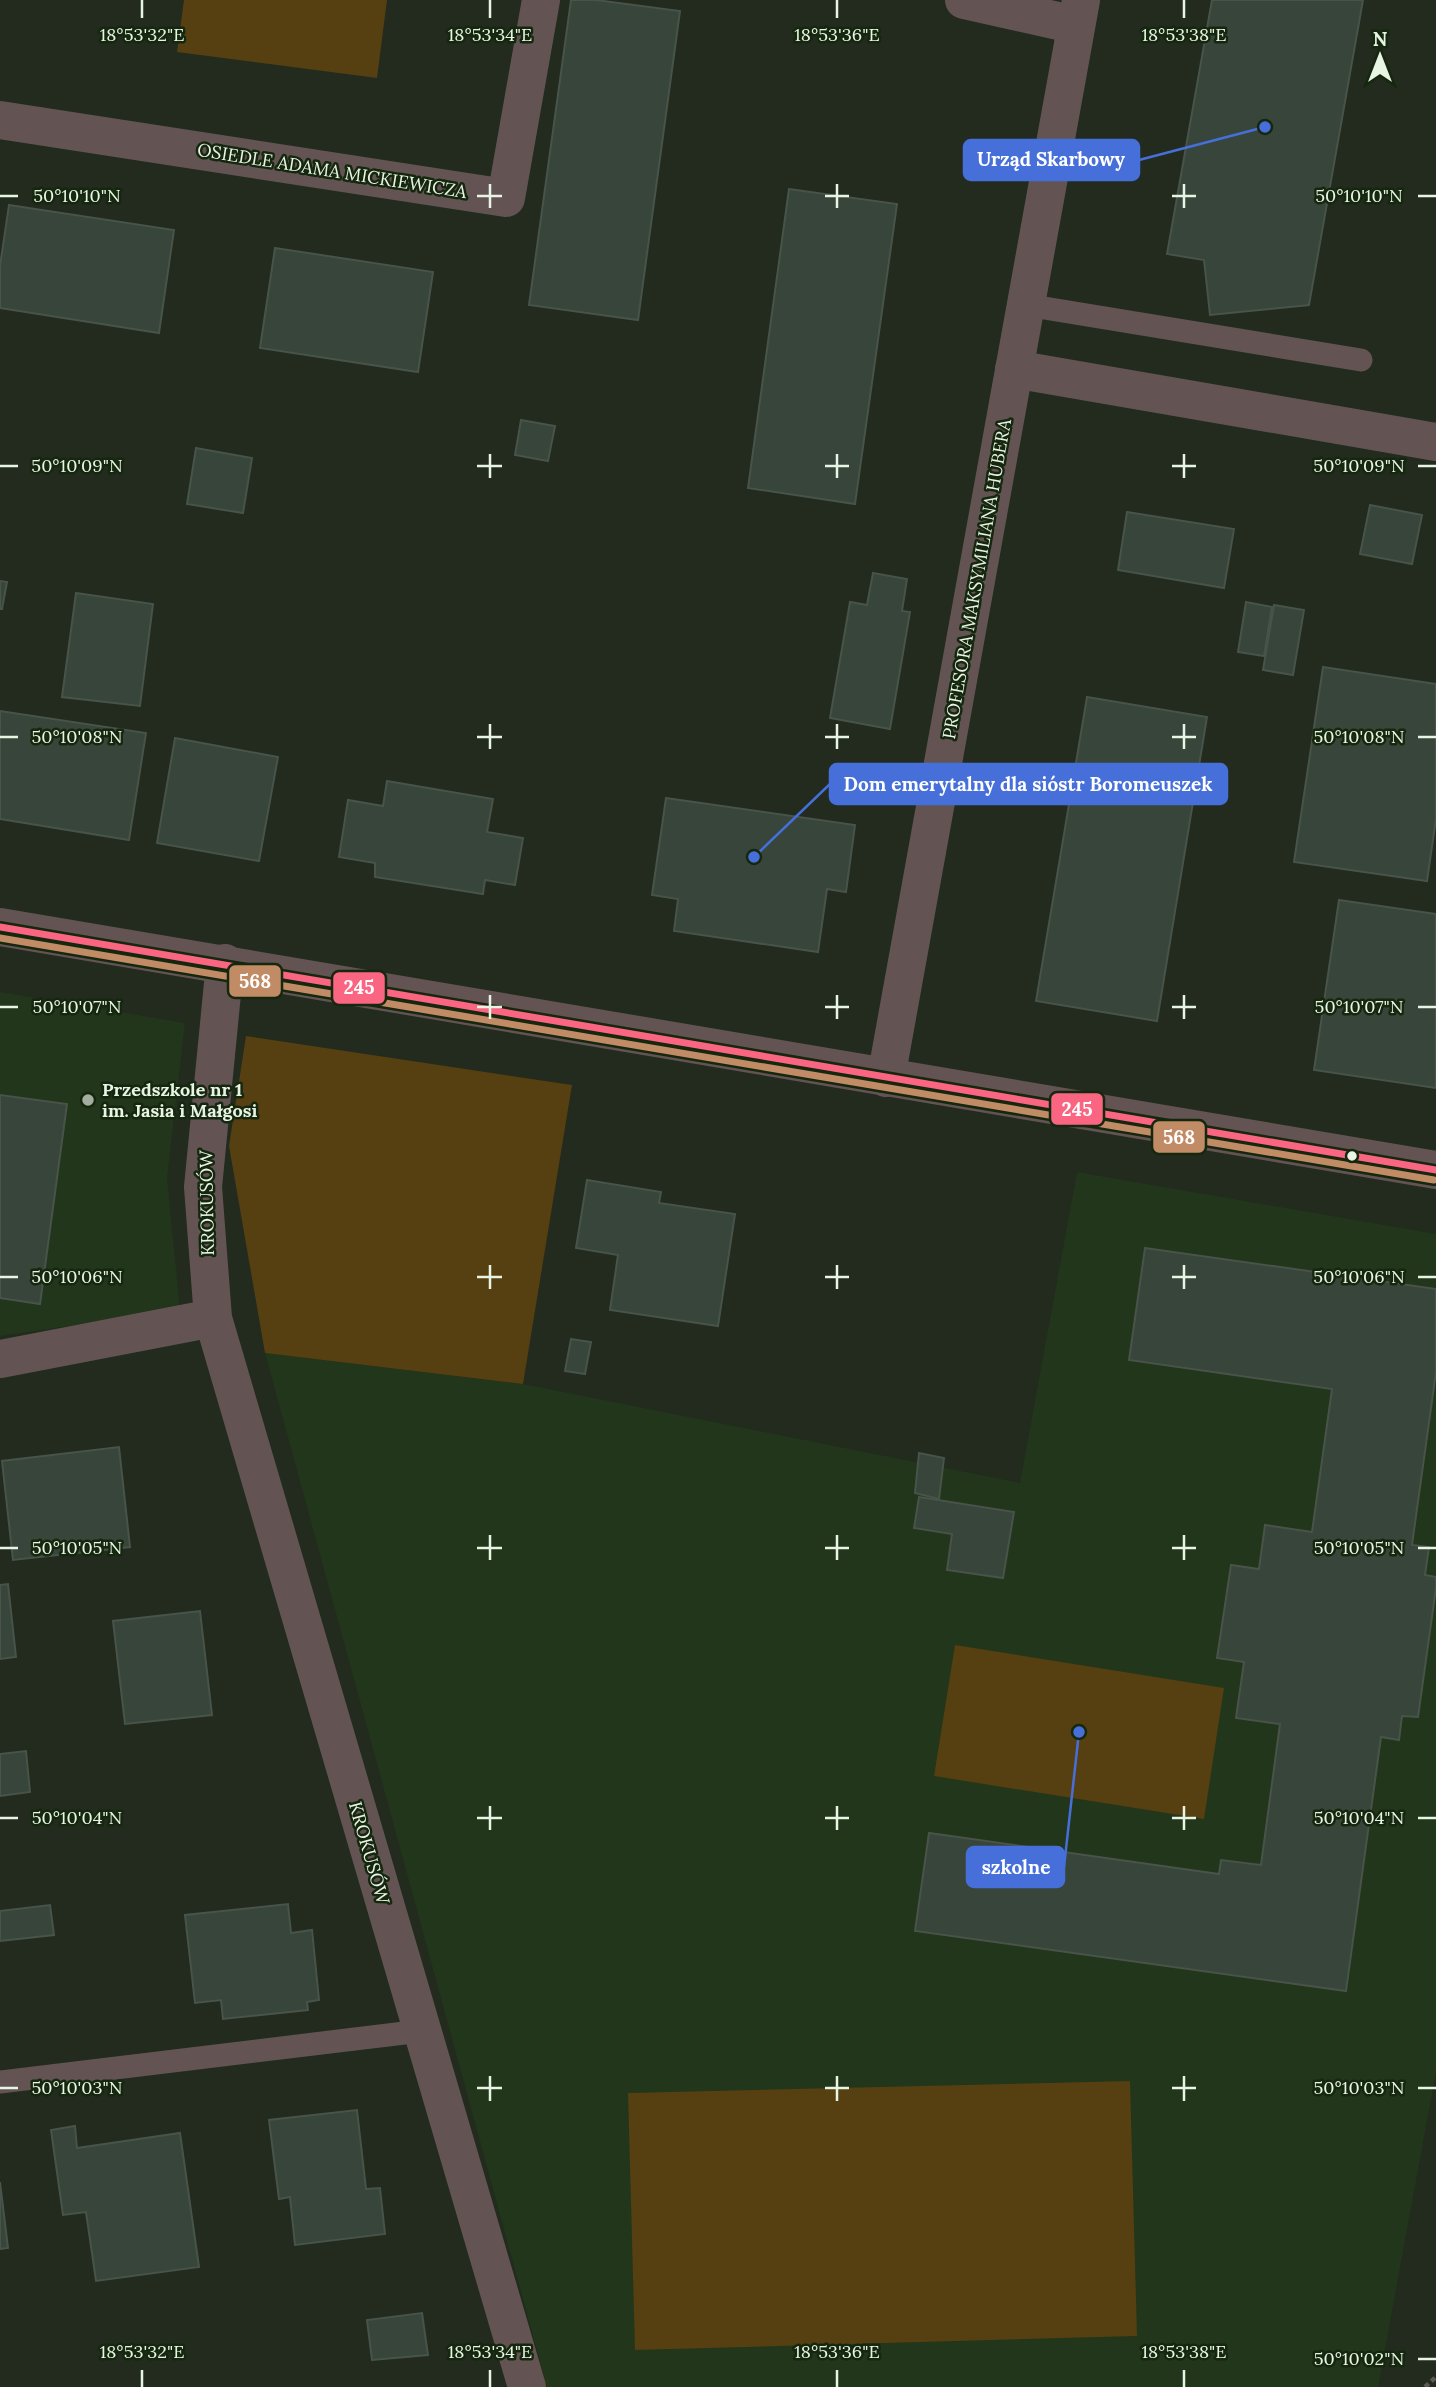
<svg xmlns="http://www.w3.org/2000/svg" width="1436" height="2387" viewBox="0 0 1436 2387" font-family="Lora,serif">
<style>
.built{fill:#21361a}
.green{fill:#563f10}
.building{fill:#38453a;stroke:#485349;stroke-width:2}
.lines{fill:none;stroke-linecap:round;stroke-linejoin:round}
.path{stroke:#5f5954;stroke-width:4.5;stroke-dasharray:5 3.5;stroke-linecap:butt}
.service{stroke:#635453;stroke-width:23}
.minor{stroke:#635453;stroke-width:38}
.tertiary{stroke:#635453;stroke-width:38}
.bus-1-casing{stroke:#15270e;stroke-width:12}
.bus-2-casing{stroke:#15270e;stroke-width:12}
.bus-1{stroke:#fa6682;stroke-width:7}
.bus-2{stroke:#c18c65;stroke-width:7}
.ticks{fill:none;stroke:#e8f4e4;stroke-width:2.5}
.poi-dot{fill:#a3ae9f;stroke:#15270e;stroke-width:2.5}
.bus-dot{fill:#e8f4e4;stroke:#15270e;stroke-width:2.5}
.labels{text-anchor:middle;stroke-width:5;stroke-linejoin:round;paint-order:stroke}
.street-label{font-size:18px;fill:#e8f4e4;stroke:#15270e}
.poi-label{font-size:18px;font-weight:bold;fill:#e8f4e4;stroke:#15270e;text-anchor:start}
.ticks-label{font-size:18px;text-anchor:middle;fill:#e8f4e4;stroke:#15270e;stroke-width:5;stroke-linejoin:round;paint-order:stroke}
.leader{fill:none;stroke:#466fda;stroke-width:2.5}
.callout-dot{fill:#466fda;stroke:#15270e;stroke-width:2.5}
.callout{fill:#466fda;stroke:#466fda;stroke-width:2.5}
.callout-label{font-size:19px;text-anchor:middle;font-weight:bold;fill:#fff}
.line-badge{stroke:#15270e;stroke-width:2.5}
.badge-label{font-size:19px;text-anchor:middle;font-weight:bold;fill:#fff}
</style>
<rect width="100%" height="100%" fill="#222b1e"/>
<g class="built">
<path d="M0,992L185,1023L167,1178L180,1310L0,1336Z"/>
<path d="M1077,1172L1436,1234V2072L1378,2387H547L265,1353L523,1384L1020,1483Z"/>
</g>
<g class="green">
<path d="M184,0H387L377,78L177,52Z"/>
<path d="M246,1036L572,1085L523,1384L265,1353L229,1146Z"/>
<path d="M955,1645L1224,1688L1204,1819L934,1776Z"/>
<path d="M1130,2081L1137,2336L635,2350L628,2093Z"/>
</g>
<g class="building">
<path d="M571,0H596L680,11L638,320L529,305Z"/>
<path d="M1212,0H1363L1309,305L1210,315L1204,260L1167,254Z"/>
<path d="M789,189L897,204L855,504L748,488Z"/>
<path d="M9,205L174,230L159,333L0,308V266Z"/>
<path d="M275,248L433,272L418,372L260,348Z"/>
<path d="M521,420L555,426L548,461L515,455Z"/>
<path d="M196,448L252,458L243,513L187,504Z"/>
<path d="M1370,505L1422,515L1412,564L1360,554Z"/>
<path d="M1127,512L1234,529L1224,588L1118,570Z"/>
<path d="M873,573L907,579L902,611L910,612L890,729L830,718L850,602L867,605Z"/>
<path d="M0,581L7,582L2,609H0Z"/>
<path d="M76,593L153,604L140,706L62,697Z"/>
<path d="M1246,602L1272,607L1264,656L1238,652Z"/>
<path d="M1274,605L1304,610L1293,675L1263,670Z"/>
<path d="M1323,667L1436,684V819L1427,881L1294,862Z"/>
<path d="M1087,697L1207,717L1157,1021L1036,1001Z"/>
<path d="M0,711L146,733L129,840L0,819Z"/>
<path d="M175,738L278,757L259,861L157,843Z"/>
<path d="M387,781L493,799L487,832L523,838L515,885L485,880L483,894L375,877V863L339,857L348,800L383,806Z"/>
<path d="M666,798L855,825L846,892L827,889L818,952L674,931L678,899L652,895Z"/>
<path d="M1339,900L1436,914V1088L1314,1070Z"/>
<path d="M0,1095L67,1104L40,1304L0,1298Z"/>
<path d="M587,1180L661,1192L659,1203L735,1214L718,1326L610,1310L618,1255L576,1248Z"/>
<path d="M1145,1248L1436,1289V1372L1412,1545L1429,1547L1425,1575L1436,1577V1588L1418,1717L1402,1716L1399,1740L1381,1737L1346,1991L915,1931L929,1833L1219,1874L1221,1860L1261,1865L1280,1724L1236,1718L1244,1662L1217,1658L1231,1565L1259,1569L1265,1525L1312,1532L1332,1389L1129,1360Z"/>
<path d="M571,1339L591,1342L585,1374L565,1371Z"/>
<path d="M119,1447L130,1547L13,1560L2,1461Z"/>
<path d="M919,1453L944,1458L939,1499L915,1493Z"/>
<path d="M919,1497L1014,1512L1003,1578L947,1570L952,1534L914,1528Z"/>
<path d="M8,1584L16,1657L0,1659V1585Z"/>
<path d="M200,1611L212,1715L125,1724L113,1621Z"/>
<path d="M26,1751L30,1792L0,1796V1754Z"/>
<path d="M288,1904L291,1933L312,1930L319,2000L307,2002L308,2010L223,2019L221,2000L195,2003L185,1915Z"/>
<path d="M50,1905L54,1935L0,1941V1911Z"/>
<path d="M357,2110L366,2189L380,2188L385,2234L295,2245L290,2197L279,2199L269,2120Z"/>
<path d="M75,2126L77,2148L180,2133L199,2267L96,2281L86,2212L63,2215L51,2130Z"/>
<path d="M0,2182L8,2248L0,2249Z"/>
<path d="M422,2313L428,2355L372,2360L367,2320Z"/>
</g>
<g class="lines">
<path class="path" d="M1425,2387L1436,2377"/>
<g class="service">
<path d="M1026,305L1361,360"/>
<path d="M0,2082L421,2031"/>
</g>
<g class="minor">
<path d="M964,0L1076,25"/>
<path d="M0,120L506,198L541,0"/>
<path d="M1014,369L1436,442"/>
<path d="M225,963L203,1187L213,1318L527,2387"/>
<path d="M886,1078L1081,0"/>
<path d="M0,1359L213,1318"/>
</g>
<path class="tertiary" d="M0,927L1436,1170"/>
<g class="bus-1-casing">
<path id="bus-1" d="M0,927L1436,1170"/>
</g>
<g class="bus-2-casing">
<path id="bus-2" d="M0,938L1434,1180"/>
</g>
<use href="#bus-1" class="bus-1"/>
<use href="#bus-2" class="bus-2"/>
</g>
<path class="ticks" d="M142,0V18M490,0V18M837,0V18M1184,0V18M490,184V208M837,184V208M1184,184V208M0,196H18M477,196H502M825,196H849M1172,196H1196M1418,196H1436M490,454V478M837,454V478M1184,454V478M0,466H18M477,466H502M825,466H849M1172,466H1196M1418,466H1436M490,724V749M837,724V749M1184,724V749M0,737H18M477,737H502M825,737H849M1172,737H1196M1418,737H1436M490,995V1019M837,995V1019M1184,995V1019M0,1007H18M477,1007H502M825,1007H849M1172,1007H1196M1418,1007H1436M490,1265V1289M837,1265V1289M1184,1265V1289M0,1277H18M477,1277H502M825,1277H849M1172,1277H1196M1418,1277H1436M490,1535V1560M837,1535V1560M1184,1535V1560M0,1548H18M477,1548H502M825,1548H849M1172,1548H1196M1418,1548H1436M490,1806V1830M837,1806V1830M1184,1806V1830M0,1818H18M477,1818H502M825,1818H849M1172,1818H1196M1418,1818H1436M490,2076V2101M837,2076V2101M1184,2076V2101M0,2088H18M477,2088H502M825,2088H849M1172,2088H1196M1418,2088H1436M1418,2359H1436M142,2370V2387M490,2370V2387M837,2370V2387M1184,2370V2387"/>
<circle class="poi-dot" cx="88" cy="1100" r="7"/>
<circle class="bus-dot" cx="1352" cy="1156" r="6"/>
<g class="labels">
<g class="street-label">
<text transform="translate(332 171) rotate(9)" y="6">OSIEDLE ADAMA MICKIEWICZA</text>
<text transform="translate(977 579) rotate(-80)" y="6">PROFESORA MAKSYMILIANA HUBERA</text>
<text transform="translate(207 1203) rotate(-91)" y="6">KROKUSÓW</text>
<text transform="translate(369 1853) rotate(74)" y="6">KROKUSÓW</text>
</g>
<g class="poi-label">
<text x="102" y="1096">Przedszkole nr 1<tspan x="102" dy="21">im. Jasia i Małgosi</tspan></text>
</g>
</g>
<g class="ticks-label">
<text x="142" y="41">18°53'32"E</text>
<text x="490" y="41">18°53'34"E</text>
<text x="837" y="41">18°53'36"E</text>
<text x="1184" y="41">18°53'38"E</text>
<text x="77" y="202">50°10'10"N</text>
<text x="1359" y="202">50°10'10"N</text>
<text x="77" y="472">50°10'09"N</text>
<text x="1359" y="472">50°10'09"N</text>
<text x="77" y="743">50°10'08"N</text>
<text x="1359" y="743">50°10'08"N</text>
<text x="77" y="1013">50°10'07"N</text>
<text x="1359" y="1013">50°10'07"N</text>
<text x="77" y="1283">50°10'06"N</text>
<text x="1359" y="1283">50°10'06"N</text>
<text x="77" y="1554">50°10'05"N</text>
<text x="1359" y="1554">50°10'05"N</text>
<text x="77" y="1824">50°10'04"N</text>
<text x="1359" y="1824">50°10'04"N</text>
<text x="77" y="2094">50°10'03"N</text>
<text x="1359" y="2094">50°10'03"N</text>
<text x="142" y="2358">18°53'32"E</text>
<text x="490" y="2358">18°53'34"E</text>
<text x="837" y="2358">18°53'36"E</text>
<text x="1184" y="2358">18°53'38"E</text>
<text x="1359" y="2365">50°10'02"N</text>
</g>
<path class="leader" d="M1265 127L1139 160M754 857L830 784M1079 1732L1064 1867"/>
<g class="callout-dot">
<circle cx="1265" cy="127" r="7"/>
<circle cx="754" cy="857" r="7"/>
<circle cx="1079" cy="1732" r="7"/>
</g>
<g class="callout">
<rect x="964" y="140" width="175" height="40" rx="7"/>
<rect x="830" y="764" width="397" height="40" rx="7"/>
<rect x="967" y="1847" width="97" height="40" rx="7"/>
</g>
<g class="callout-label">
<text x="1051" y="166">Urząd Skarbowy</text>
<text x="1028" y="791">Dom emerytalny dla sióstr Boromeuszek</text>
<text x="1016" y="1874">szkolne</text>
</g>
<g class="line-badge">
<rect x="228" y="964" width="54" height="34" rx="7" fill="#c18c65"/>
<rect x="332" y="971" width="54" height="34" rx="7" fill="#fa6682"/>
<rect x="1050" y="1092" width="54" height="34" rx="7" fill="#fa6682"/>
<rect x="1152" y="1120" width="54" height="34" rx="7" fill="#c18c65"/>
</g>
<g class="badge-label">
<text x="255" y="988">568</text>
<text x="359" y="994">245</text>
<text x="1077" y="1116">245</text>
<text x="1179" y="1144">568</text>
</g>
<g transform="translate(1380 56)" stroke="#15270e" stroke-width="5" paint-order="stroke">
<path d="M0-5L12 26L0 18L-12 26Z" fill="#e8f4e4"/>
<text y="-10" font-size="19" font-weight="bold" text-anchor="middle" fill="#e8f4e4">N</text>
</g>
</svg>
